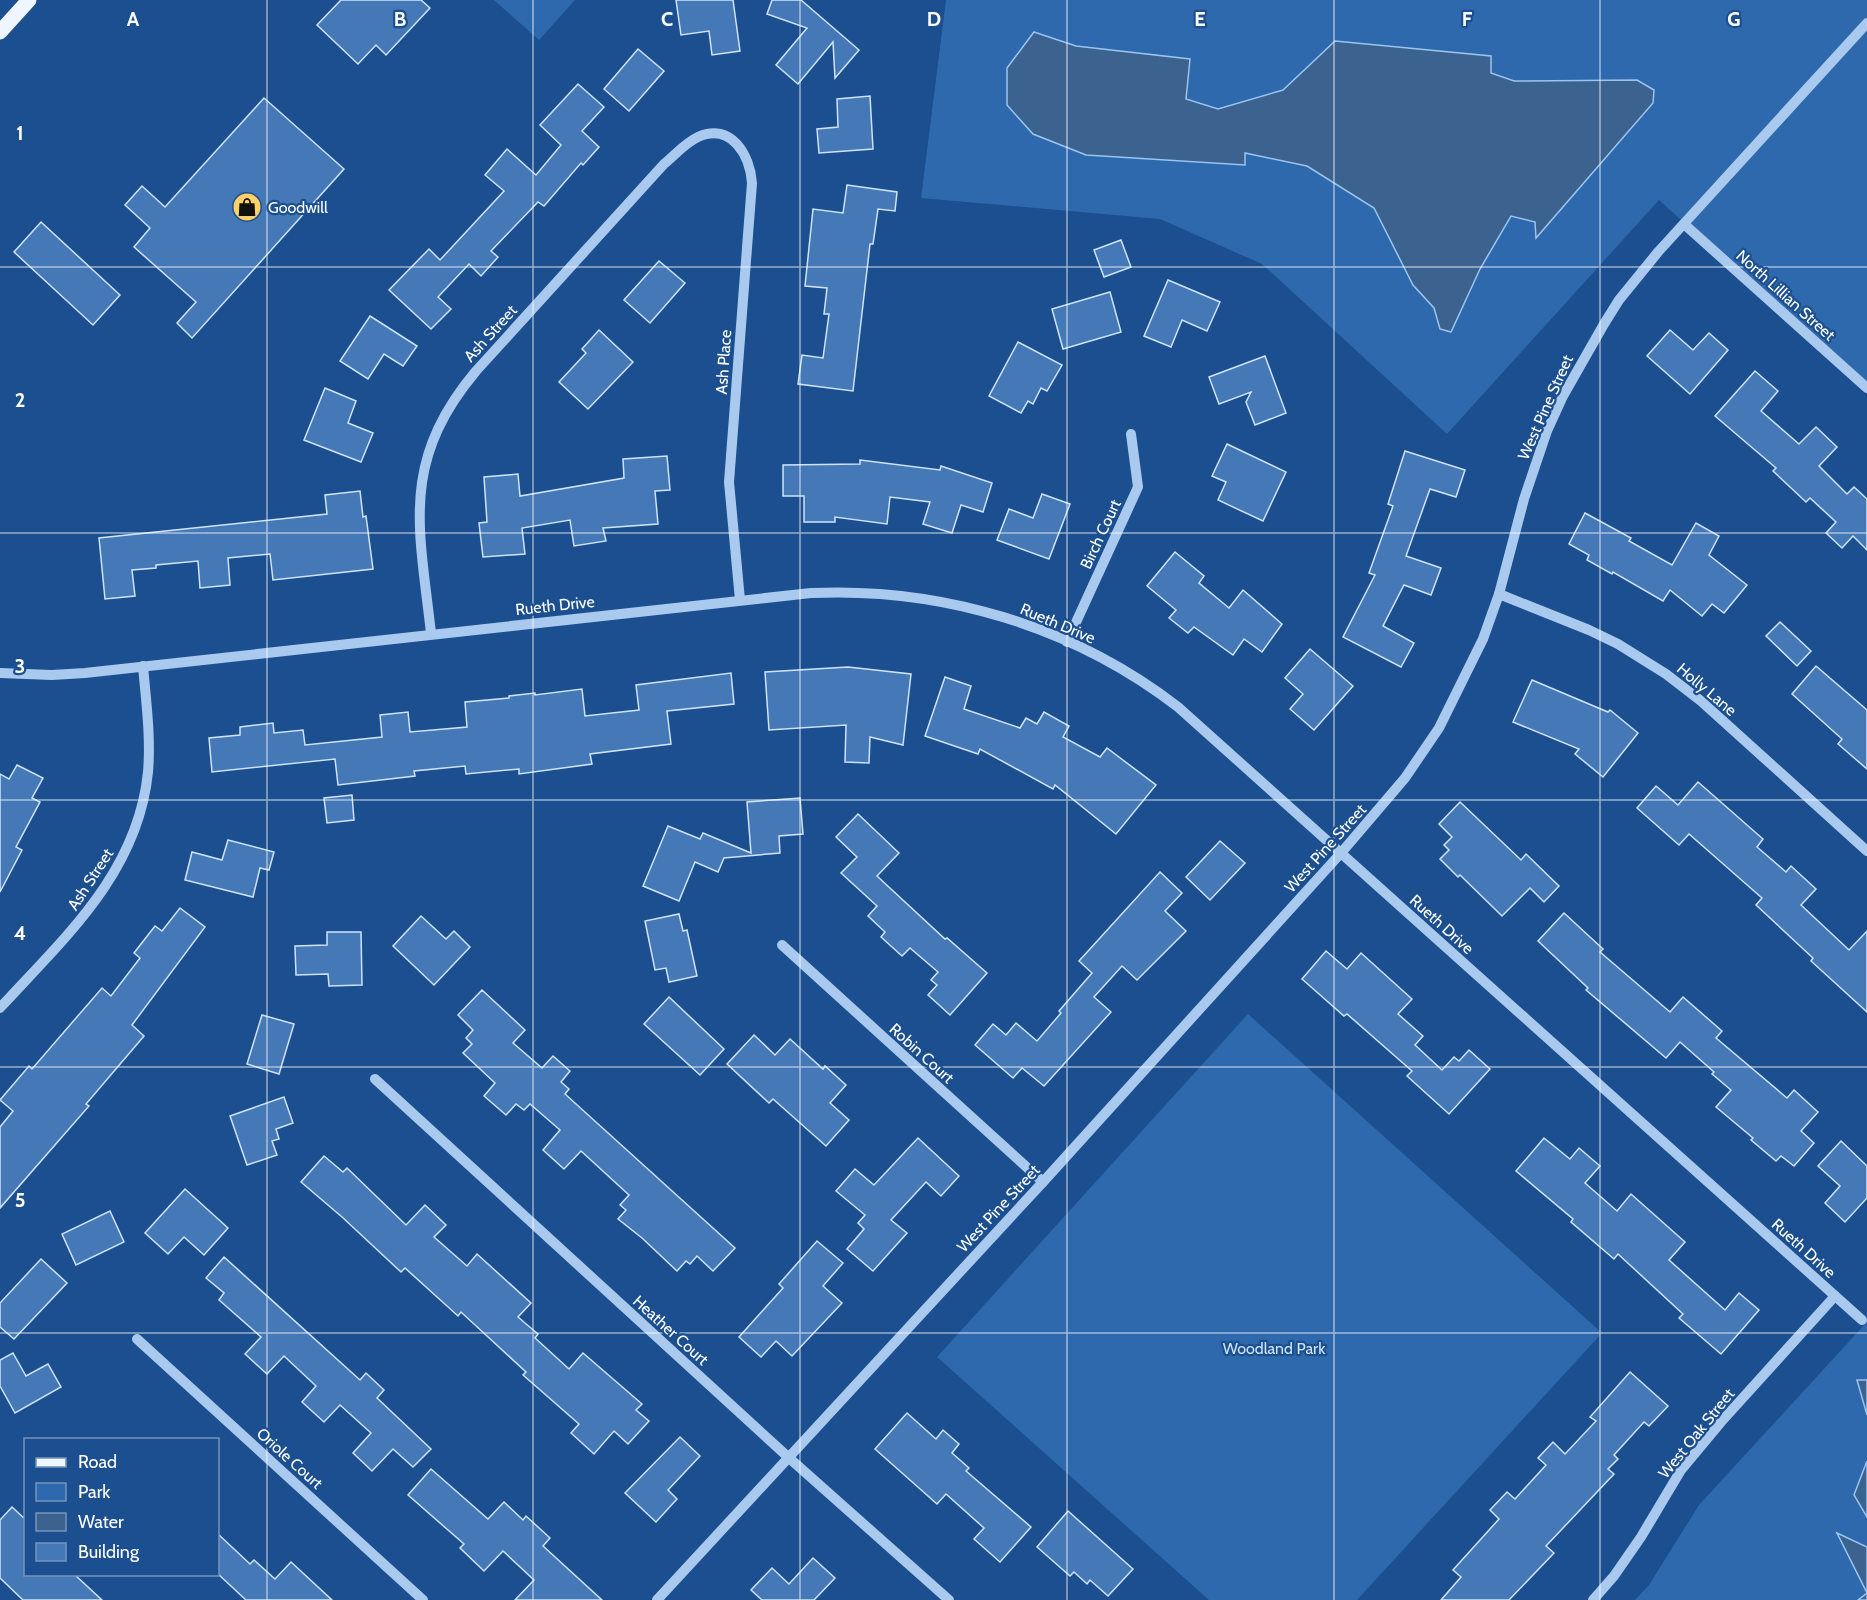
<svg xmlns="http://www.w3.org/2000/svg" width="1867" height="1600" viewBox="0 0 1867 1600" font-family="Cabin,sans-serif">
<style>
.green{fill:#2e69ad}
.water{fill:#3c6290;stroke:#9cc4f0;stroke-width:1.5}
.building{fill:#4478b7;stroke:#cfe3fa;stroke-width:1.5}
.lines{fill:none;stroke-linecap:round;stroke-linejoin:round}
.minor{stroke:#a9c9ee;stroke-width:10}
.major{stroke:#f0f6ff;stroke-width:15}
.grid{fill:none;stroke:#fff;stroke-width:1.5;stroke-opacity:0.55}
.labels{text-anchor:middle;stroke-width:4.5;stroke-linejoin:round;paint-order:stroke}
.poi-label{font-size:16px;fill:#fff;stroke:#1b4f8f;text-anchor:start}
.street-label{font-size:16px;fill:#fff;stroke:#1b4f8f}
.park-label{font-size:16px;fill:#cfe3fa;stroke:#1b4f8f}
.grid-label{font-size:20px;text-anchor:middle;font-weight:bold;fill:#fff;stroke:#1b4f8f;stroke-width:4.5;stroke-linejoin:round;paint-order:stroke}
</style>
<rect width="100%" height="100%" fill="#1b4f8f"/>
<g class="green">
<path d="M494,0H575L539,40Z"/>
<path d="M946,0H1867V388L1659,200L1447,434L1262,264L1160,219L921,198Z"/>
<path d="M1248,1014L1602,1333L1357,1600H1209L937,1357Z"/>
<path d="M1867,1322V1600H1635L1649,1585L1699,1505Z"/>
</g>
<g class="water">
<path d="M1034,32L1076,46L1190,59L1186,99L1218,109L1283,90L1335,41L1491,56V73L1514,81L1637,80L1654,90L1653,103L1536,238L1535,222L1511,216L1480,269L1451,332L1440,329L1434,308L1413,285L1374,208L1307,166L1245,153V165L1086,155L1033,134L1007,105V68Z"/>
<path d="M1857,1380H1867V1415Z"/>
<path d="M1867,1461V1517L1854,1495Z"/>
<path d="M1837,1533L1867,1547V1600H1858L1867,1593Z"/>
</g>
<g class="building">
<path d="M341,0H421L430,8L386,55L376,45L358,64L317,25Z"/>
<path d="M676,0H733L740,51L712,55L709,31L681,35Z"/>
<path d="M772,0H801L859,50L835,78L833,42L798,84L776,65L807,28L767,14Z"/>
<path d="M638,49L664,71L629,111L604,89Z"/>
<path d="M578,84L604,107L582,131L599,147L583,165L581,163L544,206L538,202L491,251L498,257L481,276L469,264L438,297L451,309L431,329L389,290L429,249L440,260L504,191L485,175L507,149L536,175L561,145L540,125Z"/>
<path d="M870,96L873,149L819,153L817,129L838,127L837,99Z"/>
<path d="M264,98L344,169L192,338L177,323L196,302L134,247L150,228L125,205L142,186L165,207Z"/>
<path d="M847,185L897,192L895,211L878,209L873,244H870L853,391L798,384L802,355L823,358L829,314H824L827,288L805,286L813,209L843,213Z"/>
<path d="M41,222L120,295L93,325L14,252Z"/>
<path d="M1121,240L1131,267L1104,277L1094,250Z"/>
<path d="M659,261L685,283L650,323L624,300Z"/>
<path d="M1168,280L1220,302L1207,331L1182,320L1171,347L1144,336Z"/>
<path d="M1110,292L1121,332L1063,349L1052,309Z"/>
<path d="M370,316L417,346L403,366L384,354L368,379L340,361Z"/>
<path d="M599,330L633,362L588,409L559,382L586,353L582,349Z"/>
<path d="M1670,330L1693,350L1709,333L1728,350L1690,394L1647,356Z"/>
<path d="M1018,342L1062,365L1047,391L1041,388L1033,404L1028,401L1021,413L989,396Z"/>
<path d="M1265,356L1286,413L1255,425L1246,402L1251,392L1219,404L1209,377Z"/>
<path d="M1755,371L1778,391L1761,411L1799,444L1816,427L1837,447L1819,466L1847,494L1854,487L1867,499V550L1853,536L1842,548L1826,533L1836,522L1810,498L1806,502L1773,471L1776,468L1715,416Z"/>
<path d="M325,388L356,401L348,423L373,433L361,462L304,440Z"/>
<path d="M1227,444L1286,472L1263,521L1218,500L1226,482L1212,476Z"/>
<path d="M1405,451L1465,470L1456,497L1430,489L1406,556L1441,568L1431,595L1404,585L1383,626L1414,643L1401,667L1343,637L1375,575L1369,573L1393,506L1388,504Z"/>
<path d="M667,456L670,490L655,491L658,524L603,528L606,541L574,546L570,520L522,528L525,554L483,557L479,523L487,522L484,477L518,474L520,496L624,478L623,459Z"/>
<path d="M860,460L940,470L941,466L992,483L983,512L961,505L952,533L923,524L930,502L890,497L887,524L835,517V522H804V496H783V465L860,464Z"/>
<path d="M360,491L363,517L366,516L373,569L273,580L270,554L228,558L230,585L200,588L198,561L156,565V568L132,570L135,596L105,599L99,538L327,514L325,495Z"/>
<path d="M1042,494L1070,504L1049,559L997,540L1009,509L1033,518Z"/>
<path d="M1585,513L1631,538L1629,541L1672,565L1696,523L1719,536L1709,555L1747,585L1724,613L1712,604L1702,616L1670,590L1663,601L1613,572L1612,574L1587,560L1589,555L1569,544Z"/>
<path d="M1175,552L1204,576L1199,583L1229,608L1243,590L1282,624L1262,652L1244,639L1233,655L1194,627L1188,633L1169,618L1176,610L1147,586Z"/>
<path d="M1780,622L1811,651L1797,666L1766,636Z"/>
<path d="M1310,649L1353,686L1314,730L1290,709L1303,694L1285,678Z"/>
<path d="M1816,666L1867,710V769L1838,744L1842,739L1792,694Z"/>
<path d="M848,667L911,674L903,745L870,737L869,763L845,762L846,725L769,730L765,672Z"/>
<path d="M731,673L734,704L667,711L671,744L590,754L592,764L519,774V769L466,774L465,766L414,771L415,776L338,785L335,759L212,772L209,738L240,735V727L273,723L274,733L303,730L305,745L382,737L380,715L408,712L410,732L467,727L465,702L509,698V696L535,693V695L582,689L585,716L639,710L636,685Z"/>
<path d="M945,677L971,686L964,709L1020,728L1026,718L1037,724L1044,712L1069,726L1063,737L1100,757L1107,748L1156,785L1116,834L1055,785L1053,789L980,749L978,754L925,736Z"/>
<path d="M1532,680L1608,712L1610,710L1638,733L1603,777L1575,754L1579,749L1513,722Z"/>
<path d="M17,765L43,778L32,798L40,802L16,847L22,850L0,892V774L9,779Z"/>
<path d="M1698,782L1763,839L1757,847L1786,872L1791,866L1816,889L1801,905L1849,950L1867,931V1012L1811,961L1813,958L1756,905L1762,898L1689,834L1679,845L1637,808L1656,786L1678,805Z"/>
<path d="M352,795L354,820L327,823L324,798Z"/>
<path d="M800,798L803,834L779,836L780,853L724,858L718,872L695,862L679,901L643,886L668,826L700,839L703,833L751,853L747,802Z"/>
<path d="M1460,802L1521,860L1526,854L1559,886L1544,902L1530,888L1502,916L1460,875L1458,877L1440,859L1449,850L1444,845L1452,837L1439,824Z"/>
<path d="M858,814L899,853L877,876L945,939L947,938L987,973L950,1015L928,995L937,985L931,980L938,972L910,948L902,956L881,937L885,932L868,916L877,906L841,873L857,857L836,837Z"/>
<path d="M228,840L274,852L269,870L260,868L253,897L185,880L192,852L222,860Z"/>
<path d="M1220,841L1245,863L1210,900L1186,877Z"/>
<path d="M1160,872L1182,893L1165,911L1186,931L1137,980L1122,966L1094,997L1111,1012L1044,1086L1022,1068L1013,1078L975,1045L993,1024L1006,1035L1016,1023L1037,1041L1061,1013L1059,1011L1092,973L1079,961Z"/>
<path d="M180,908L205,927L132,1025L144,1036L86,1104L89,1106L0,1208V1127L13,1111L0,1100L29,1066L32,1069L102,988L111,996L140,958L134,953L155,926L162,931Z"/>
<path d="M1564,913L1603,949L1600,952L1670,1012L1683,997L1722,1031L1716,1038L1787,1098L1794,1090L1818,1112L1801,1131L1814,1143L1794,1166L1781,1156L1776,1161L1751,1140L1753,1138L1716,1107L1731,1090L1712,1074L1714,1072L1680,1042L1666,1058L1586,990L1588,988L1538,941Z"/>
<path d="M679,914L683,931L687,930L697,976L669,982L666,968L655,970L645,921Z"/>
<path d="M421,916L446,939L454,931L470,947L434,985L393,946Z"/>
<path d="M327,932H361L362,985L329,986L328,974L296,975L295,946L327,945Z"/>
<path d="M1326,951L1347,969L1361,953L1412,999L1398,1014L1423,1036L1415,1045L1442,1070L1454,1057L1459,1061L1469,1050L1490,1069L1449,1114L1407,1076L1412,1071L1347,1014L1344,1016L1302,979Z"/>
<path d="M482,990L525,1030L513,1043L542,1068L553,1056L570,1071L561,1082L569,1089L565,1094L735,1248L713,1271L697,1256L690,1264L686,1261L677,1271L642,1238L618,1219L626,1210L620,1205L629,1195L581,1151L564,1169L543,1150L560,1130L530,1104L524,1110L516,1104L506,1115L484,1096L495,1083L463,1053L472,1044L466,1038L473,1030L458,1015Z"/>
<path d="M669,997L724,1049L700,1075L644,1024Z"/>
<path d="M262,1015L294,1024L279,1074L247,1064Z"/>
<path d="M754,1035L775,1055L790,1039L823,1069L825,1066L846,1085L830,1103L849,1120L826,1146L773,1099L769,1103L727,1064Z"/>
<path d="M284,1097L293,1123L276,1129L279,1139L272,1141L277,1155L247,1165L230,1116Z"/>
<path d="M918,1138L959,1176L941,1196L926,1182L891,1220L907,1233L873,1271L847,1249L864,1229L858,1223L865,1215L836,1191L855,1169L874,1185Z"/>
<path d="M1544,1138L1570,1159L1579,1148L1600,1166L1585,1183L1617,1211L1631,1194L1685,1242L1669,1260L1725,1310L1739,1293L1759,1310L1721,1354L1679,1318L1683,1314L1618,1254L1614,1259L1571,1222L1573,1219L1516,1171Z"/>
<path d="M1841,1141L1867,1166V1198L1845,1222L1825,1203L1840,1186L1818,1166Z"/>
<path d="M324,1156L343,1172L347,1168L406,1225L425,1205L446,1225L434,1237L467,1266L477,1254L531,1303L518,1317L538,1334L535,1338L569,1369L583,1353L642,1404L636,1410L649,1421L628,1444L614,1431L594,1454L571,1433L579,1424L523,1375L526,1372L461,1312L458,1316L405,1268L401,1272L342,1217L301,1182Z"/>
<path d="M185,1189L228,1228L204,1255L184,1237L168,1254L145,1233Z"/>
<path d="M110,1211L124,1242L76,1265L62,1234Z"/>
<path d="M817,1241L843,1263L823,1286L842,1303L792,1356L776,1341L761,1357L739,1337L783,1288L779,1284Z"/>
<path d="M224,1257L360,1380L366,1373L384,1390L377,1398L431,1449L413,1467L393,1449L372,1471L353,1453L371,1433L340,1405L324,1422L302,1402L316,1386L284,1356L267,1374L245,1354L261,1337L219,1300L224,1293L206,1278Z"/>
<path d="M41,1259L67,1283L14,1339L0,1327V1303Z"/>
<path d="M13,1353L26,1376L48,1364L61,1387L15,1413L0,1386V1360Z"/>
<path d="M1630,1372L1668,1406L1649,1426L1644,1422L1614,1455L1618,1459L1608,1469L1614,1474L1546,1546L1554,1553L1509,1600H1441L1461,1577L1453,1570L1499,1519L1490,1510L1507,1492L1515,1499L1546,1465L1538,1458L1553,1442L1565,1454L1596,1421L1590,1417Z"/>
<path d="M907,1413L936,1439L943,1430L959,1444L952,1453L969,1468L966,1471L1031,1527L1000,1562L974,1539L984,1528L946,1494L937,1504L875,1449Z"/>
<path d="M680,1437L700,1456L668,1490L677,1499L656,1522L625,1493Z"/>
<path d="M431,1469L488,1519L504,1502L523,1520L526,1516L550,1538L543,1546L602,1600H515L534,1580L503,1551L484,1571L460,1548L464,1544L408,1495Z"/>
<path d="M12,1507L26,1520V1575H75L102,1600H23L0,1578V1520Z"/>
<path d="M1068,1511L1133,1569L1108,1596L1090,1580L1087,1584L1074,1572L1070,1576L1037,1547Z"/>
<path d="M218,1534L250,1564L254,1560L275,1579L291,1562L332,1600H246L218,1574Z"/>
<path d="M813,1558L835,1578L814,1600H762L751,1590L772,1568L789,1584Z"/>
</g>
<g class="lines">
<g class="minor">
<path d="M1684,224L1867,388"/>
<path d="M1499,594L1589,630L1618,644L1666,674L1701,701L1867,851"/>
<path d="M431,633C419,526 400,462 476,371L664,164C675,155 685,143 698,137C731,122 750,155 752,183L729,482L740,600"/>
<path d="M1067,642L1138,487L1131,434"/>
<path d="M0,673L52,675L85,673L811,593C942,587 1073,626 1178,707L1862,1320"/>
<path d="M782,945L1043,1182"/>
<path d="M0,1008C64,938 138,873 148,772C151,737 146,701 143,666"/>
<path d="M375,1079L788,1457L949,1600"/>
<path d="M137,1339L423,1600"/>
<path d="M657,1600L1043,1182L1341,853L1405,778L1439,728L1483,639L1499,594L1524,499L1547,431L1563,396L1604,324L1619,300L1658,252L1867,23"/>
<path d="M1593,1600L1614,1576L1641,1537L1681,1470L1721,1422L1835,1296"/>
</g>
<path class="major" d="M0,32L29,0"/>
</g>
<path class="grid" d="M267,0V1600M533,0V1600M800,0V1600M1067,0V1600M1334,0V1600M1600,0V1600M0,267H1867M0,533H1867M0,800H1867M0,1067H1867M0,1333H1867"/>
<defs>
<g id="shop-disc" transform="scale(1.5)"><circle r="9.5" fill="#ffd166" stroke="#1b4f8f"/><path d="M-5-2.5h2.3a2.7 3.5 0 0 1 5.4 0H5L5.5 6h-11ZM-1.5-2.5h3a1.5 2.3 0 0 0-3 0Z" fill="#111"/></g>
</defs>
<g fill-rule="evenodd">
<use href="#shop-disc" x="247" y="207"/>
</g>
<g class="labels">
<g class="poi-label">
<text x="268" y="213">Goodwill</text>
</g>
<g class="street-label">
<text transform="translate(1786 295) rotate(42)" y="6">North Lillian Street</text>
<text transform="translate(490 333) rotate(-48)" y="6">Ash Street</text>
<text transform="translate(723 362) rotate(-86)" y="6">Ash Place</text>
<text transform="translate(1545 407) rotate(-66)" y="6">West Pine Street</text>
<text transform="translate(1100 534) rotate(-65)" y="6">Birch Court</text>
<text transform="translate(555 605) rotate(-6)" y="6">Rueth Drive</text>
<text transform="translate(1058 623) rotate(23)" y="6">Rueth Drive</text>
<text transform="translate(1707 689) rotate(40)" y="6">Holly Lane</text>
<text transform="translate(1325 848) rotate(-48)" y="6">West Pine Street</text>
<text transform="translate(90 879) rotate(-57)" y="6">Ash Street</text>
<text transform="translate(1442 924) rotate(42)" y="6">Rueth Drive</text>
<text transform="translate(922 1053) rotate(42)" y="6">Robin Court</text>
<text transform="translate(998 1208) rotate(-47)" y="6">West Pine Street</text>
<text transform="translate(1804 1248) rotate(42)" y="6">Rueth Drive</text>
<text transform="translate(671 1330) rotate(42)" y="6">Heather Court</text>
<text transform="translate(1696 1433) rotate(-51)" y="6">West Oak Street</text>
<text transform="translate(290 1458) rotate(42)" y="6">Oriole Court</text>
</g>
<g class="park-label">
<text x="1274" y="1354">Woodland Park</text>
</g>
</g>
<g class="grid-label">
<text x="133" y="26">A</text>
<text x="400" y="26">B</text>
<text x="667" y="26">C</text>
<text x="934" y="26">D</text>
<text x="1200" y="26">E</text>
<text x="1467" y="26">F</text>
<text x="1734" y="26">G</text>
<text x="20" y="140">1</text>
<text x="20" y="407">2</text>
<text x="20" y="673">3</text>
<text x="20" y="940">4</text>
<text x="20" y="1207">5</text>
</g>
<rect x="24" y="1438" width="195" height="138" fill="#1b4f8f" stroke="#7695bc" stroke-width="1.5"/>
<rect x="36" y="1458" width="30" height="9" fill="#f0f6ff" stroke="#7695bc" stroke-width="1.5"/>
<text x="78" y="1468" font-size="18" fill="#ffffff">Road</text>
<rect x="36" y="1483" width="30" height="18" fill="#2e69ad" stroke="#7695bc" stroke-width="1.5"/>
<text x="78" y="1498" font-size="18" fill="#ffffff">Park</text>
<rect x="36" y="1513" width="30" height="18" fill="#3c6290" stroke="#7695bc" stroke-width="1.5"/>
<text x="78" y="1528" font-size="18" fill="#ffffff">Water</text>
<rect x="36" y="1543" width="30" height="18" fill="#4478b7" stroke="#7695bc" stroke-width="1.5"/>
<text x="78" y="1558" font-size="18" fill="#ffffff">Building</text>
</svg>
